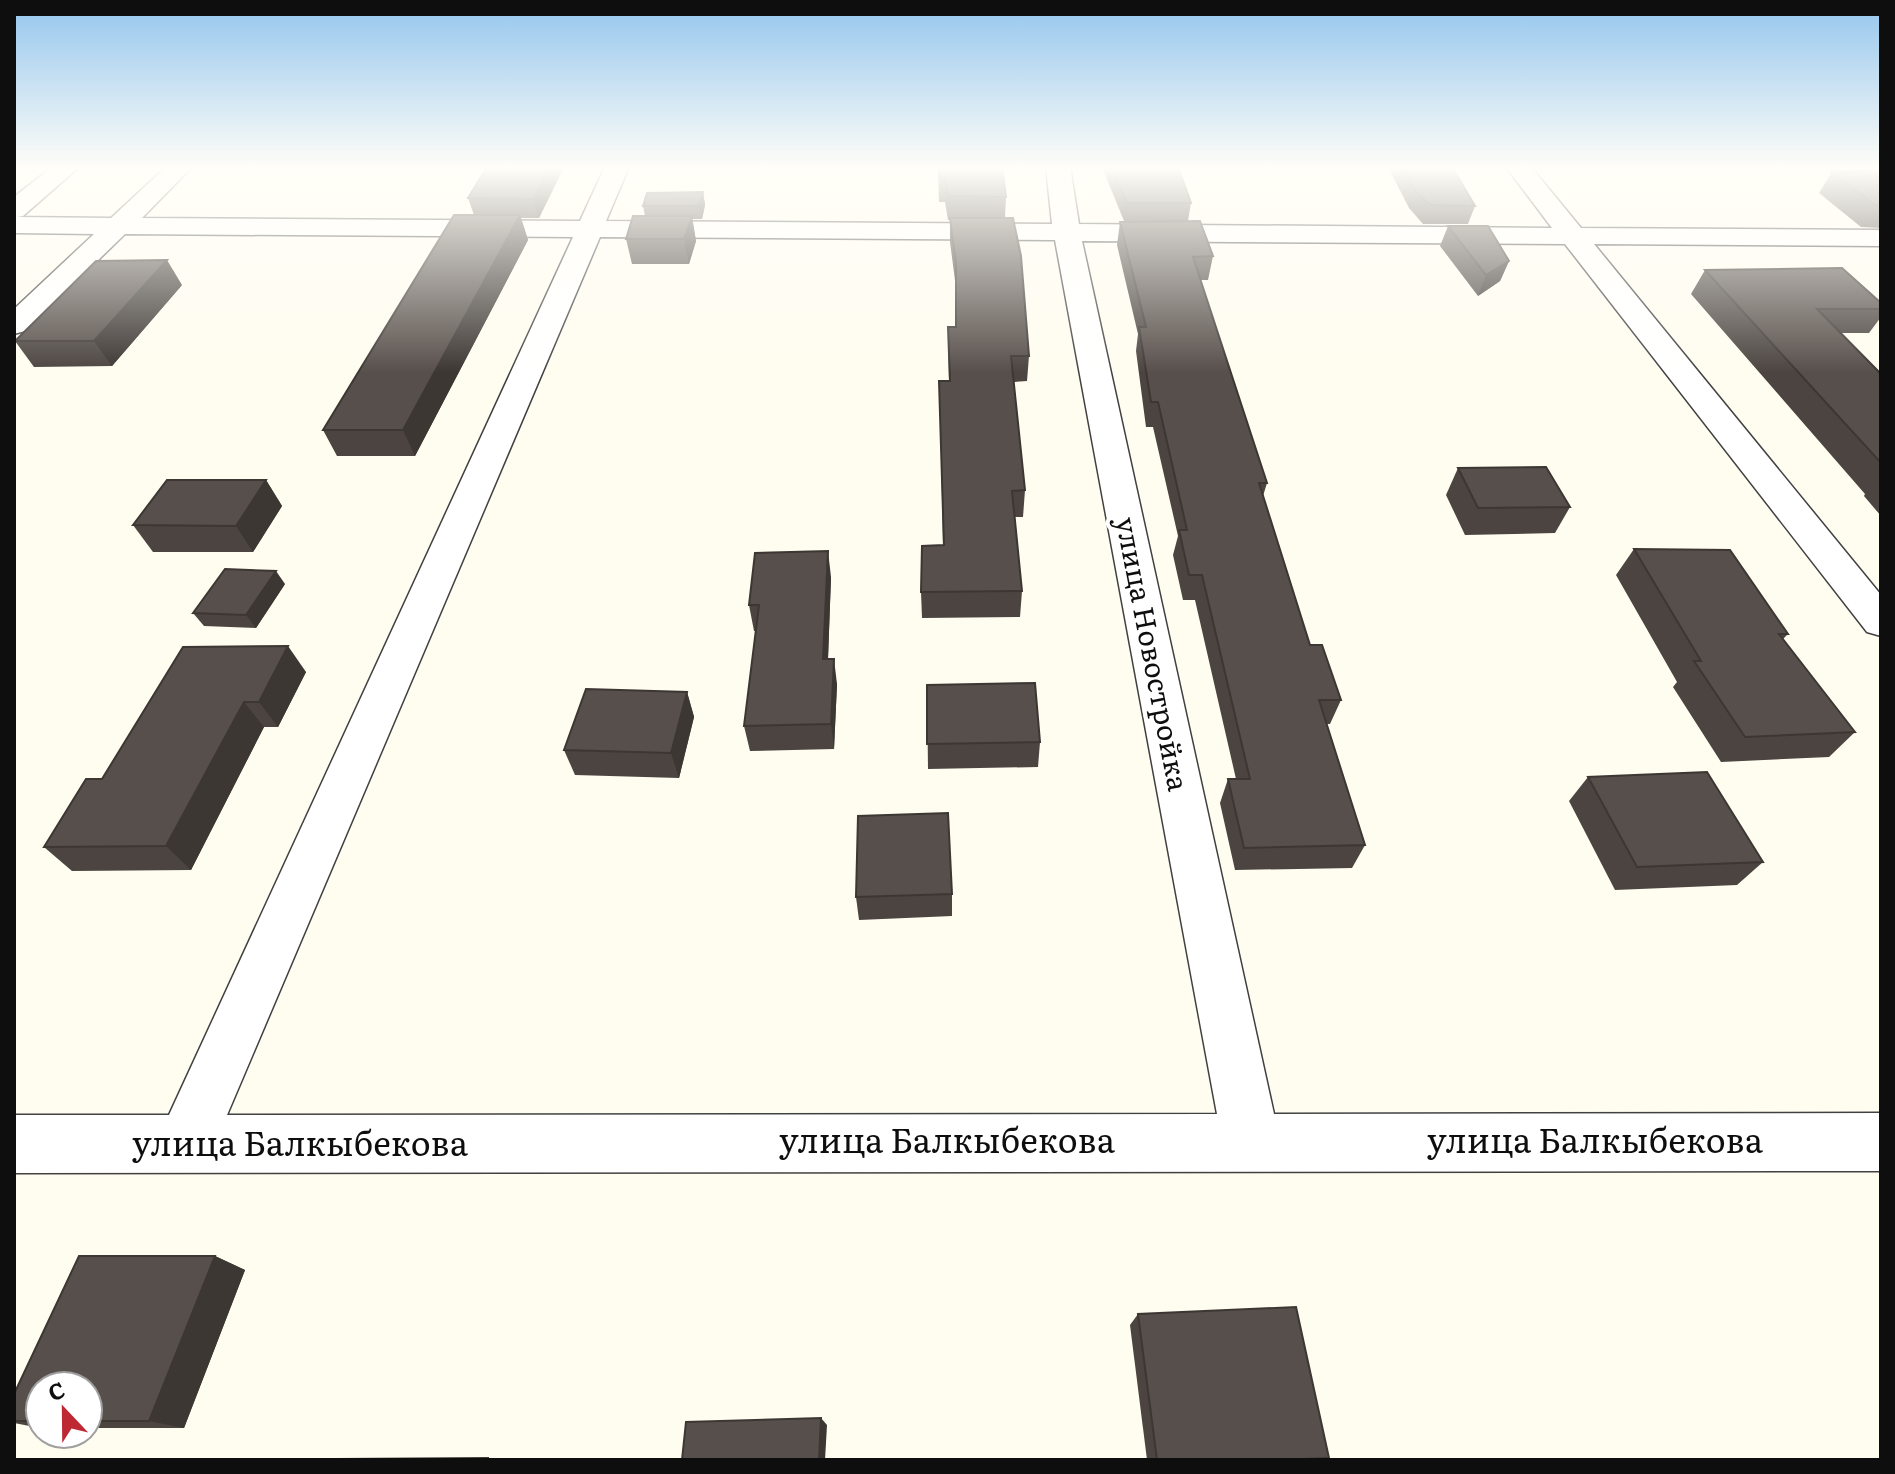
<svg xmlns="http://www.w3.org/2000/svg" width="1895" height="1474" viewBox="0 0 1895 1474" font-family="Literata,serif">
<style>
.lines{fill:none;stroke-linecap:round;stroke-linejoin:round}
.minor-casing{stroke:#414141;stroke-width:3}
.minor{fill:#fff;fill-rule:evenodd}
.wall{fill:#4b4440}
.shaded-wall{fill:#3d3734}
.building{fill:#574f4b;stroke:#3d3734;stroke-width:2}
.labels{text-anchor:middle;stroke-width:8;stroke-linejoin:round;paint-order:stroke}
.street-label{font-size:28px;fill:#0e0e0e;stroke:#fff}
.near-street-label{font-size:34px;fill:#0e0e0e;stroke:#fff}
</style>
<rect width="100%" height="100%" fill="#fffcf0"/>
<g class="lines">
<g class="minor-casing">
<path id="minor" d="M52,167H79L23,216L17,217L111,218L166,167H192L142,218L580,221L605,167H629L606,221L1052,224L1046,167H1070L1079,224L1552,228L1506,167H1531L1581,228L1881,230V246L1594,244L1881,595V636L1867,632L1565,244L1082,241L1274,1114L1881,1113V1171L14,1173V1115H169L573,237L125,234L25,331L14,334V309L94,234L14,233V197ZM600,237L1055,240L1217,1114L227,1115Z"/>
</g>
<use href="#minor" class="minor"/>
</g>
<g class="wall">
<path d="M487,167H564L539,218H521L528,240L415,456H337L323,430L474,215L468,198Z"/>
<path d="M938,167L1006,197L1005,218L1029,356L1027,381L1014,382L1025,490L1023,517H1015L1022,591L1020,617L922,618L921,592L943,545L940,407L949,381L948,327H956V288L950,242V220H948L945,202H939Z"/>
<path d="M1102,167H1178L1191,203L1188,221L1213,256L1208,280H1200L1267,483L1263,496L1310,645L1341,700L1330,724H1327L1365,845L1352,868L1235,870L1220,803L1228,779H1236L1195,600H1183L1173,555L1178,536L1153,427H1146L1136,351L1138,334L1117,245L1120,222L1124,221Z"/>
<path d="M1388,167H1452L1475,206L1468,224H1423L1409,208Z"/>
<path d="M1881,170V228L1861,227L1819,193L1832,172Z"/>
<path d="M703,192L705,205L702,219H692L696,241L689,264H632L626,239L645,216L643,206Z"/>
<path d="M1448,226L1509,261L1500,281L1478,296L1440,246Z"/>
<path d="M1705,270L1881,303V317L1869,333H1840L1881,374V516L1864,496L1865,494L1691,294Z"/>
<path d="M182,285L112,366L34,367L15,341Z"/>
<path d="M1458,468L1570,507L1555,533L1465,535L1446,495Z"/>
<path d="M266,480L282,506L253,552H153L133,525Z"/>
<path d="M1634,549L1788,634L1783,639L1855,732L1829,757L1721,762L1673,687L1677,682L1616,575Z"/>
<path d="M831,577L828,659L837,684L834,749L750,751L744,726L756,631H754L749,605Z"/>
<path d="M285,584L256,628L204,626L193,613Z"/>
<path d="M183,647L306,672L278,727H264L191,870L72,871L44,847L102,779Z"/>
<path d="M927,685L1040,742L1038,767L928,769Z"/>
<path d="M687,692L694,717L679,778L575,775L564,750Z"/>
<path d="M1588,777L1763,862L1737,885L1615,890L1569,801Z"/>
<path d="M952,894V916L859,920L856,897Z"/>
<path d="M215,1256L245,1270L184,1428H88V1386H40V1428L14,1423V1394Z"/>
<path d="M1138,1314L1329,1458L1322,1460H1147L1130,1325Z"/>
</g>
<g class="shaded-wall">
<path d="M549,167H564L539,218L533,199Z"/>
<path d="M703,192L705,205L702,219L699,206Z"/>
<path d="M520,215L528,240L415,456L403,430Z"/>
<path d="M692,216L696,241L689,264L684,239Z"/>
<path d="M167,260L182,285L112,366L94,341Z"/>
<path d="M1509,261L1500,281L1478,296L1486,275Z"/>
<path d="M266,480L282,506L253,552L236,526Z"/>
<path d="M828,551L831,577L827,685L823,659Z"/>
<path d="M276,571L285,584L256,628L246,615Z"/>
<path d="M288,646L306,672L278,727L259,702Z"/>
<path d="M834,659L837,684L834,749L831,724Z"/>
<path d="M687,692L694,717L679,778L671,753Z"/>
<path d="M244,702L264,727L191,870L166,846Z"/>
<path d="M215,1256L245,1270L184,1428L149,1421Z"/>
<path d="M821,1418L827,1425L825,1460H819Z"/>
</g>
<g class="building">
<path d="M487,167H549L533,199L468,198Z"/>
<path d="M939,167H1002L1006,197L948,196L945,178H939Z"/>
<path d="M1111,167H1178L1191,203H1127Z"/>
<path d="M1403,167H1452L1475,206L1430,205L1415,190Z"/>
<path d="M1881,170V206L1875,205L1832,172Z"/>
<path d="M703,192L699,206H643L647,193Z"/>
<path d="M454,215H520L403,430H323Z"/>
<path d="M633,216H692L684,239H626Z"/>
<path d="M950,218H1013L1021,256L1029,356H1011L1025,490L1012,491L1022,591L921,592L922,546L944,545L939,381H950L948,327H956V263Z"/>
<path d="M1200,221L1213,256L1193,257L1267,483H1259L1310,645H1322L1341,700H1319L1365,845L1244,848L1228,779H1250L1202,575H1189L1179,530H1187L1158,402H1151L1139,327H1146L1120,222Z"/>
<path d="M1448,226H1488L1509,261L1486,275Z"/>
<path d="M167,260L94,341H15L96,261Z"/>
<path d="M1842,268L1881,303V309H1817L1881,374V463L1705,270Z"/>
<path d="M1546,467L1570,507L1478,508L1458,468Z"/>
<path d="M167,480H266L236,526L133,525Z"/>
<path d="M1634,549L1730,550L1788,634H1779L1855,732L1745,737L1694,661H1701Z"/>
<path d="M828,551L823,659H834L831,724L744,726L759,605H749L755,553Z"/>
<path d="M225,569L276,571L246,615L193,613Z"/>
<path d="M288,646L259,702H244L166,846L44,847L86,779H102L183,647Z"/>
<path d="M1035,683L1040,742L927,744V685Z"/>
<path d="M586,689L687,692L671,753L564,750Z"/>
<path d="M1707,772L1763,862L1637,867L1588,777Z"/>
<path d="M948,813L952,894L856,897L858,816Z"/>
<path d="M79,1256H215L149,1421H88V1386H40V1421H14V1394Z"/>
<path d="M1296,1307L1329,1458L1274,1460H1157L1138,1314Z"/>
<path d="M821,1418L819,1460H682L686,1422Z"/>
<path d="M488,1458V1460H338V1459Z"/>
</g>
<linearGradient id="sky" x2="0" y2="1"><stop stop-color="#93c5ed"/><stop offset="0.45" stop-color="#fffef8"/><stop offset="1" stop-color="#fffef8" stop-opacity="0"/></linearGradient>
<rect width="1895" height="373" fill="url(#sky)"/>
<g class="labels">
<g class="street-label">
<text transform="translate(1152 654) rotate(79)" y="10">улица Новостройка</text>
</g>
<g class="near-street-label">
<text x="947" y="1153">улица Балкыбекова</text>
<text x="1595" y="1153">улица Балкыбекова</text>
<text x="300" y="1156">улица Балкыбекова</text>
</g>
</g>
<rect width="1895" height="1474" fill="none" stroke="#0e0e0e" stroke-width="32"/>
<g transform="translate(64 1410) rotate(338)"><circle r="38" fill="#ffffff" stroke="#9f9f9f" stroke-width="2"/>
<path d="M0-6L14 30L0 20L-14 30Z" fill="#bd2832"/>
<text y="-12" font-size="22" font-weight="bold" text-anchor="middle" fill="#0e0e0e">С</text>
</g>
</svg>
